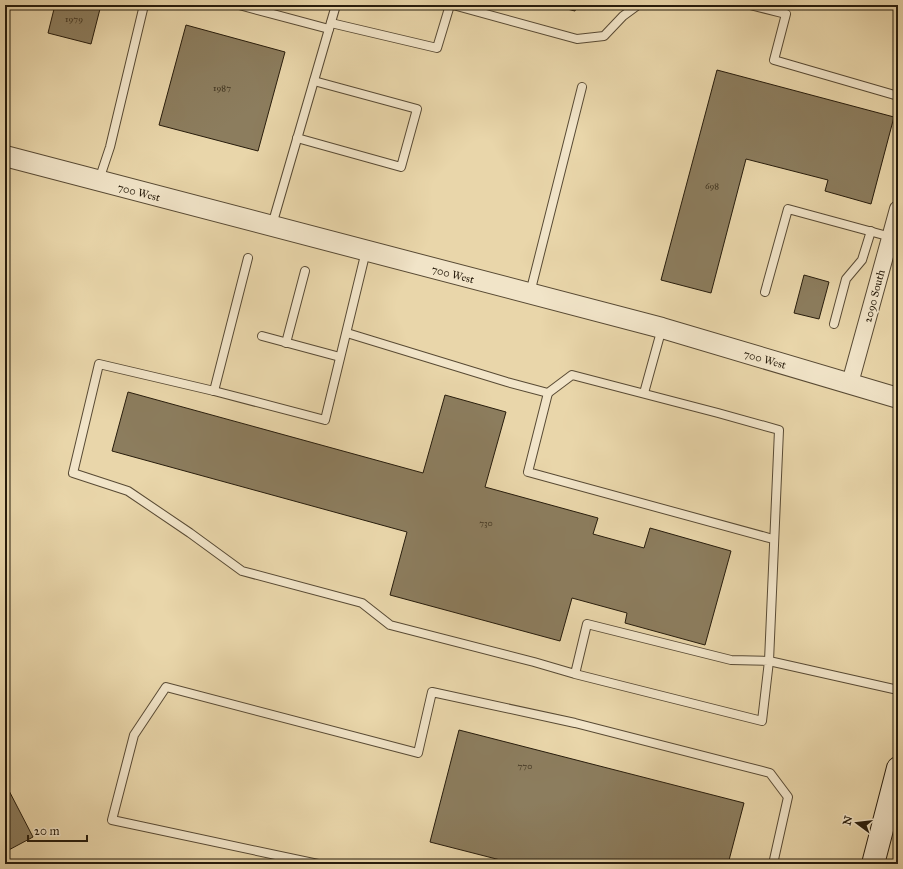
<svg xmlns="http://www.w3.org/2000/svg" width="903" height="869" viewBox="0 0 903 869" font-family="'IM FELL Great Primer',serif">
<style>
.building{fill:#8c7d5e;stroke:#271c0c}
.lines{fill:none;stroke-linecap:round;stroke-linejoin:round}
.service-casing{stroke:#584a34;stroke-width:10}
.minor-casing{stroke:#584a34;stroke-width:18}
.tertiary-casing{stroke:#584a34;stroke-width:22}
.secondary-casing{stroke:#271c0c;stroke-width:24}
.service{stroke:#f1e4c8;stroke-width:8}
.minor{stroke:#f1e4c8;stroke-width:16}
.tertiary{stroke:#f1e4c8;stroke-width:20}
.secondary{stroke:#f1e4c8;stroke-width:22}
.labels{text-anchor:middle;stroke-width:3.5;stroke-linejoin:round;paint-order:stroke}
.number-label{font-size:9px;fill:#403420}
.street-label{font-size:11px;fill:#271c0c;stroke:#f1e4c8}
</style>
<rect width="100%" height="100%" fill="#e9d6aa"/>
<filter id="stains"><feTurbulence type="fractalNoise" baseFrequency=".005" numOctaves="4"/><feColorMatrix values="0 0 0 0 .2 0 0 0 0 .09 0 0 0 0 .02 0 0 0 .5 -.17"/></filter>
<radialGradient id="worn" r=".72"><stop offset=".6" stop-color="#630" stop-opacity="0"/><stop offset="1" stop-color="#630" stop-opacity=".3"/></radialGradient>
<g class="building">
<path d="M55,5H101L91,44L48,33Z"/>
<path d="M551,5H577L575,11Z"/>
<path d="M186,25L285,52L258,151L159,125Z"/>
<path d="M717,70L894,117L871,204L825,191L828,180L746,159L711,293L661,280Z"/>
<path d="M804,275L829,282L819,319L794,313Z"/>
<path d="M128,392L423,473L445,395L506,412L485,487L598,518L593,534L644,548L650,528L731,551L705,645L625,623L627,613L572,598L560,641L390,595L407,532L112,451Z"/>
<path d="M459,730L744,803L728,864H516L430,842Z"/>
<path d="M5,783L33,837L5,852Z"/>
</g>
<g class="lines">
<g class="service-casing">
<g id="service">
<path d="M239,5L329,29"/>
<path d="M453,5L577,39L604,36L623,16L638,5"/>
<path d="M750,5L786,14L774,60L898,96"/>
<path d="M331,23L437,48L450,5"/>
<path d="M297,138L401,167L417,109L314,81"/>
<path d="M99,180L110,147L144,5"/>
<path d="M272,225L336,5"/>
<path d="M366,251L325,420L214,391L99,364L73,473L128,491L190,533L242,571L362,603L390,625L534,662L575,674L762,721L769,661L731,660L587,624L575,674"/>
<path d="M765,292L788,209L891,237"/>
<path d="M530,293L582,87"/>
<path d="M834,324L846,279L862,260L871,231"/>
<path d="M347,333L507,382L548,393L572,375L718,413L779,430L769,661L898,690"/>
<path d="M262,336L340,357"/>
<path d="M286,343L305,271"/>
<path d="M214,391L248,258"/>
<path d="M548,393L528,472L773,539"/>
<path d="M644,393L662,328"/>
<path d="M318,864L112,820L134,735L166,687L418,753L432,692L575,723L770,773L788,797L773,864"/>
</g>
</g>
<g class="minor-casing">
<path id="minor" d="M850,383L898,209"/>
</g>
<g class="tertiary-casing">
<path id="tertiary" d="M5,156L662,328L898,398"/>
</g>
<g class="secondary-casing">
<path id="secondary" d="M873,864L898,768"/>
</g>
<use href="#service" class="service"/>
<use href="#minor" class="minor"/>
<use href="#tertiary" class="tertiary"/>
<use href="#secondary" class="secondary"/>
</g>
<g class="labels">
<g class="number-label">
<text x="74" y="22">1979</text>
<text x="222" y="91">1987</text>
<text x="712" y="189">698</text>
<text x="486" y="526">730</text>
<text x="525" y="769">770</text>
</g>
<g class="street-label">
<text transform="translate(139 192) rotate(15)" y="4">700 West</text>
<text transform="translate(453 274) rotate(15)" y="4">700 West</text>
<text transform="translate(874 296) rotate(-75)" y="4">2090 South</text>
<text transform="translate(765 359) rotate(16)" y="4">700 West</text>
</g>
</g>
<rect width="903" height="869" fill="none" stroke="#e9d6aa" stroke-width="20"/>
<rect x="6" y="6" width="891" height="857" fill="none" stroke="#271c0c" stroke-width="2"/>
<rect x="10" y="10" width="883" height="849" fill="none" stroke="#271c0c"/>
<g transform="translate(857 823) rotate(285)" stroke="#f1e4c8" stroke-width="3" paint-order="stroke">
<path d="M0-3L7 15L0 10L-7 15Z" fill="#271c0c"/>
<text y="-6" font-size="11" font-weight="bold" text-anchor="middle" fill="#271c0c">N</text>
</g>
<path d="M28 835v6h59v-6" fill="none" stroke="#271c0c" stroke-width="2"/>
<text x="34" y="835" font-size="12" fill="#271c0c" stroke="#f1e4c8" stroke-width="3" paint-order="stroke">20 m</text>
<rect width="100%" height="100%" filter="url(#stains)"/>
<rect width="100%" height="100%" fill="url(#worn)"/>
</svg>
